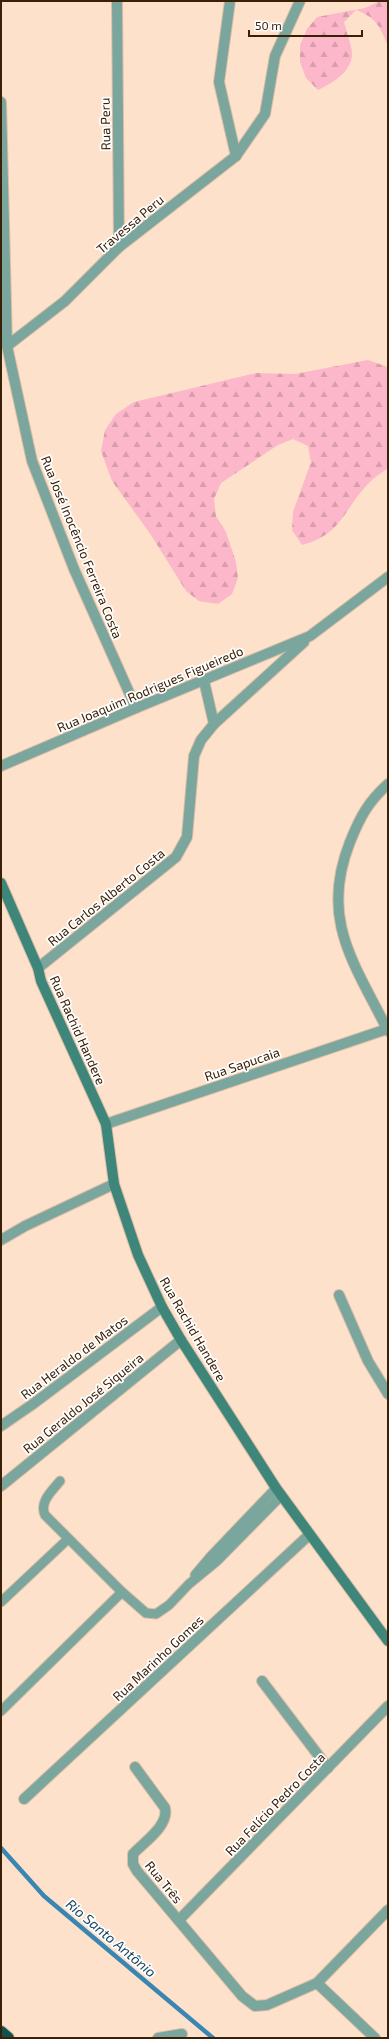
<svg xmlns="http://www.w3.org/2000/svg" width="389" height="2039" viewBox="0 0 389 2039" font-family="'Exo 2',sans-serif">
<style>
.forest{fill:url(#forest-firs)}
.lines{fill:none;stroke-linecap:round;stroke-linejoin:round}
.stream{stroke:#3986b3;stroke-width:4.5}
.lane-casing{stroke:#dabea7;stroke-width:11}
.street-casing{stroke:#dabea7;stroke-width:12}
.secondary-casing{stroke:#dabea7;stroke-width:12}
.highway-casing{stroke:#dabea7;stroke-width:14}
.lane{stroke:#7aa69d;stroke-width:9}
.street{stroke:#7aa69d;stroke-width:10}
.secondary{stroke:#3e867a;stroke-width:10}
.highway{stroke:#11534a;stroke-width:12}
.labels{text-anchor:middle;stroke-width:3.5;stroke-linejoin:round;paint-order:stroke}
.street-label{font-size:13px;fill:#3a2007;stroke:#fff}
.water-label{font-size:14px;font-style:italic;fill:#194866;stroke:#fff}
</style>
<defs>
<pattern id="forest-firs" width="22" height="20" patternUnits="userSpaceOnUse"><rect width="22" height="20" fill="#fcb7ca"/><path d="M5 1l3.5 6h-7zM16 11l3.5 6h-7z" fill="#d99dac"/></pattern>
</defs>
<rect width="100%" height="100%" fill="#fde1ca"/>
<g class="forest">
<path d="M380,1H388V46C380,27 377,18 356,10L344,22C346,30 353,49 352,56C350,73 332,83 318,90L306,78L300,62V45L307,29L317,17L365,8Z"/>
<path d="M368,360L388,367V468C381,473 372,479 366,486C343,511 341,535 302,545L292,530L293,512L311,462L308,446L293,439L278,445L221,483L214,499L216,516L226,532L236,562L238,578L232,594L218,604L199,601L186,591L151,535L112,481L101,451L105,430L116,414L134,402L256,373L295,374Z"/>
</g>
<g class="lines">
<path class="stream" d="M1,1848L44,1896L213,2038"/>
<g class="lane-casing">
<g id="lane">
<path d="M60,1481C52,1491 39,1502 45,1515L122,1592L146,1613L156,1614L169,1605L189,1584L217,1561L281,1496"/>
<path d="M195,1575L211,1556L276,1488"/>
<path d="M1,1602L68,1539"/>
<path d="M1,1711L122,1592"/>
</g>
</g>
<g class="street-casing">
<g id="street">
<path d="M117,1L119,247"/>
<path d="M230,1L219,82L236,156"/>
<path d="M1,102L7,346L32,461L74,569L136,708"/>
<path d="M7,346L65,301L119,247L236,156L265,114L275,56L300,1"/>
<path d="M214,724L304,642"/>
<path d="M1,766L136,708L310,636L388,577"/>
<path d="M388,784C368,802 360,817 350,842C319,920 355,964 388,1031"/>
<path d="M38,968L176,857L187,837L194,756L201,740L214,724L204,681"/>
<path d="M106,1124L387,1029"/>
<path d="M1,1240L25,1226L114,1184"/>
<path d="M339,1295L368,1361L388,1394"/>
<path d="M1,1426L33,1404L162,1307"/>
<path d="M1,1486L181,1340"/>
<path d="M262,1681L328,1768"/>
<path d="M135,1767L165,1808C169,1826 144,1842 133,1854V1864L137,1871L242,1996L255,2006L267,2005L317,1983L388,1910"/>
<path d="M24,1799L309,1535"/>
<path d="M179,1920L388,1706"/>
<path d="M317,1983L375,2038"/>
<path d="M158,2038L182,2034"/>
</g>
</g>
<g class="secondary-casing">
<path id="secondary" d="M1,883L38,968L41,981L106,1124L114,1184L138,1255L162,1307L181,1340L276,1488L388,1641"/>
</g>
<g class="highway-casing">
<path id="highway" d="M1,2032L8,2038"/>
</g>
<use href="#lane" class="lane"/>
<use href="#street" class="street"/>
<use href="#secondary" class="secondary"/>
<use href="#highway" class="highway"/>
</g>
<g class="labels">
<g class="street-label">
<text transform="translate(105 124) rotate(-91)" y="5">Rua Peru</text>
<text transform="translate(130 224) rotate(-40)" y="5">Travessa Peru</text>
<text transform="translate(82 547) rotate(68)" y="5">Rua José Inocêncio Ferreira Costa</text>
<text transform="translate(150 689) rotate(-23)" y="5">Rua Joaquim Rodrigues Figueiredo</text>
<text transform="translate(106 897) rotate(-39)" y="5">Rua Carlos Alberto Costa</text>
<text transform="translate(78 1030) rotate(66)" y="5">Rua Rachid Handere</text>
<text transform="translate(242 1064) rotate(-19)" y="5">Rua Sapucaia</text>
<text transform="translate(193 1329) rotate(60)" y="5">Rua Rachid Handere</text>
<text transform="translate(74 1357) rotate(-37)" y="5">Rua Heraldo de Matos</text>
<text transform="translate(83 1403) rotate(-39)" y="5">Rua Geraldo José Siqueira</text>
<text transform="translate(158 1658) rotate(-43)" y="5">Rua Marinho Gomes</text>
<text transform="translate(275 1804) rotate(-46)" y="5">Rua Felício Pedro Costa</text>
<text transform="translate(164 1882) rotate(51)" y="5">Rua Três</text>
</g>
<g class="water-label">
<text transform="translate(111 1938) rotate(40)" y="5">Rio Santo Antônio</text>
</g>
</g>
<rect width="389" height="2039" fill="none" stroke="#3a2007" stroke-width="4"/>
<path d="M249 30v6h113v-6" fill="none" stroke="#3a2007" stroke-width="2"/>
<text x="255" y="30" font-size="12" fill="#3a2007" stroke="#ffffff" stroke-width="3" paint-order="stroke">50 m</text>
</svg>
